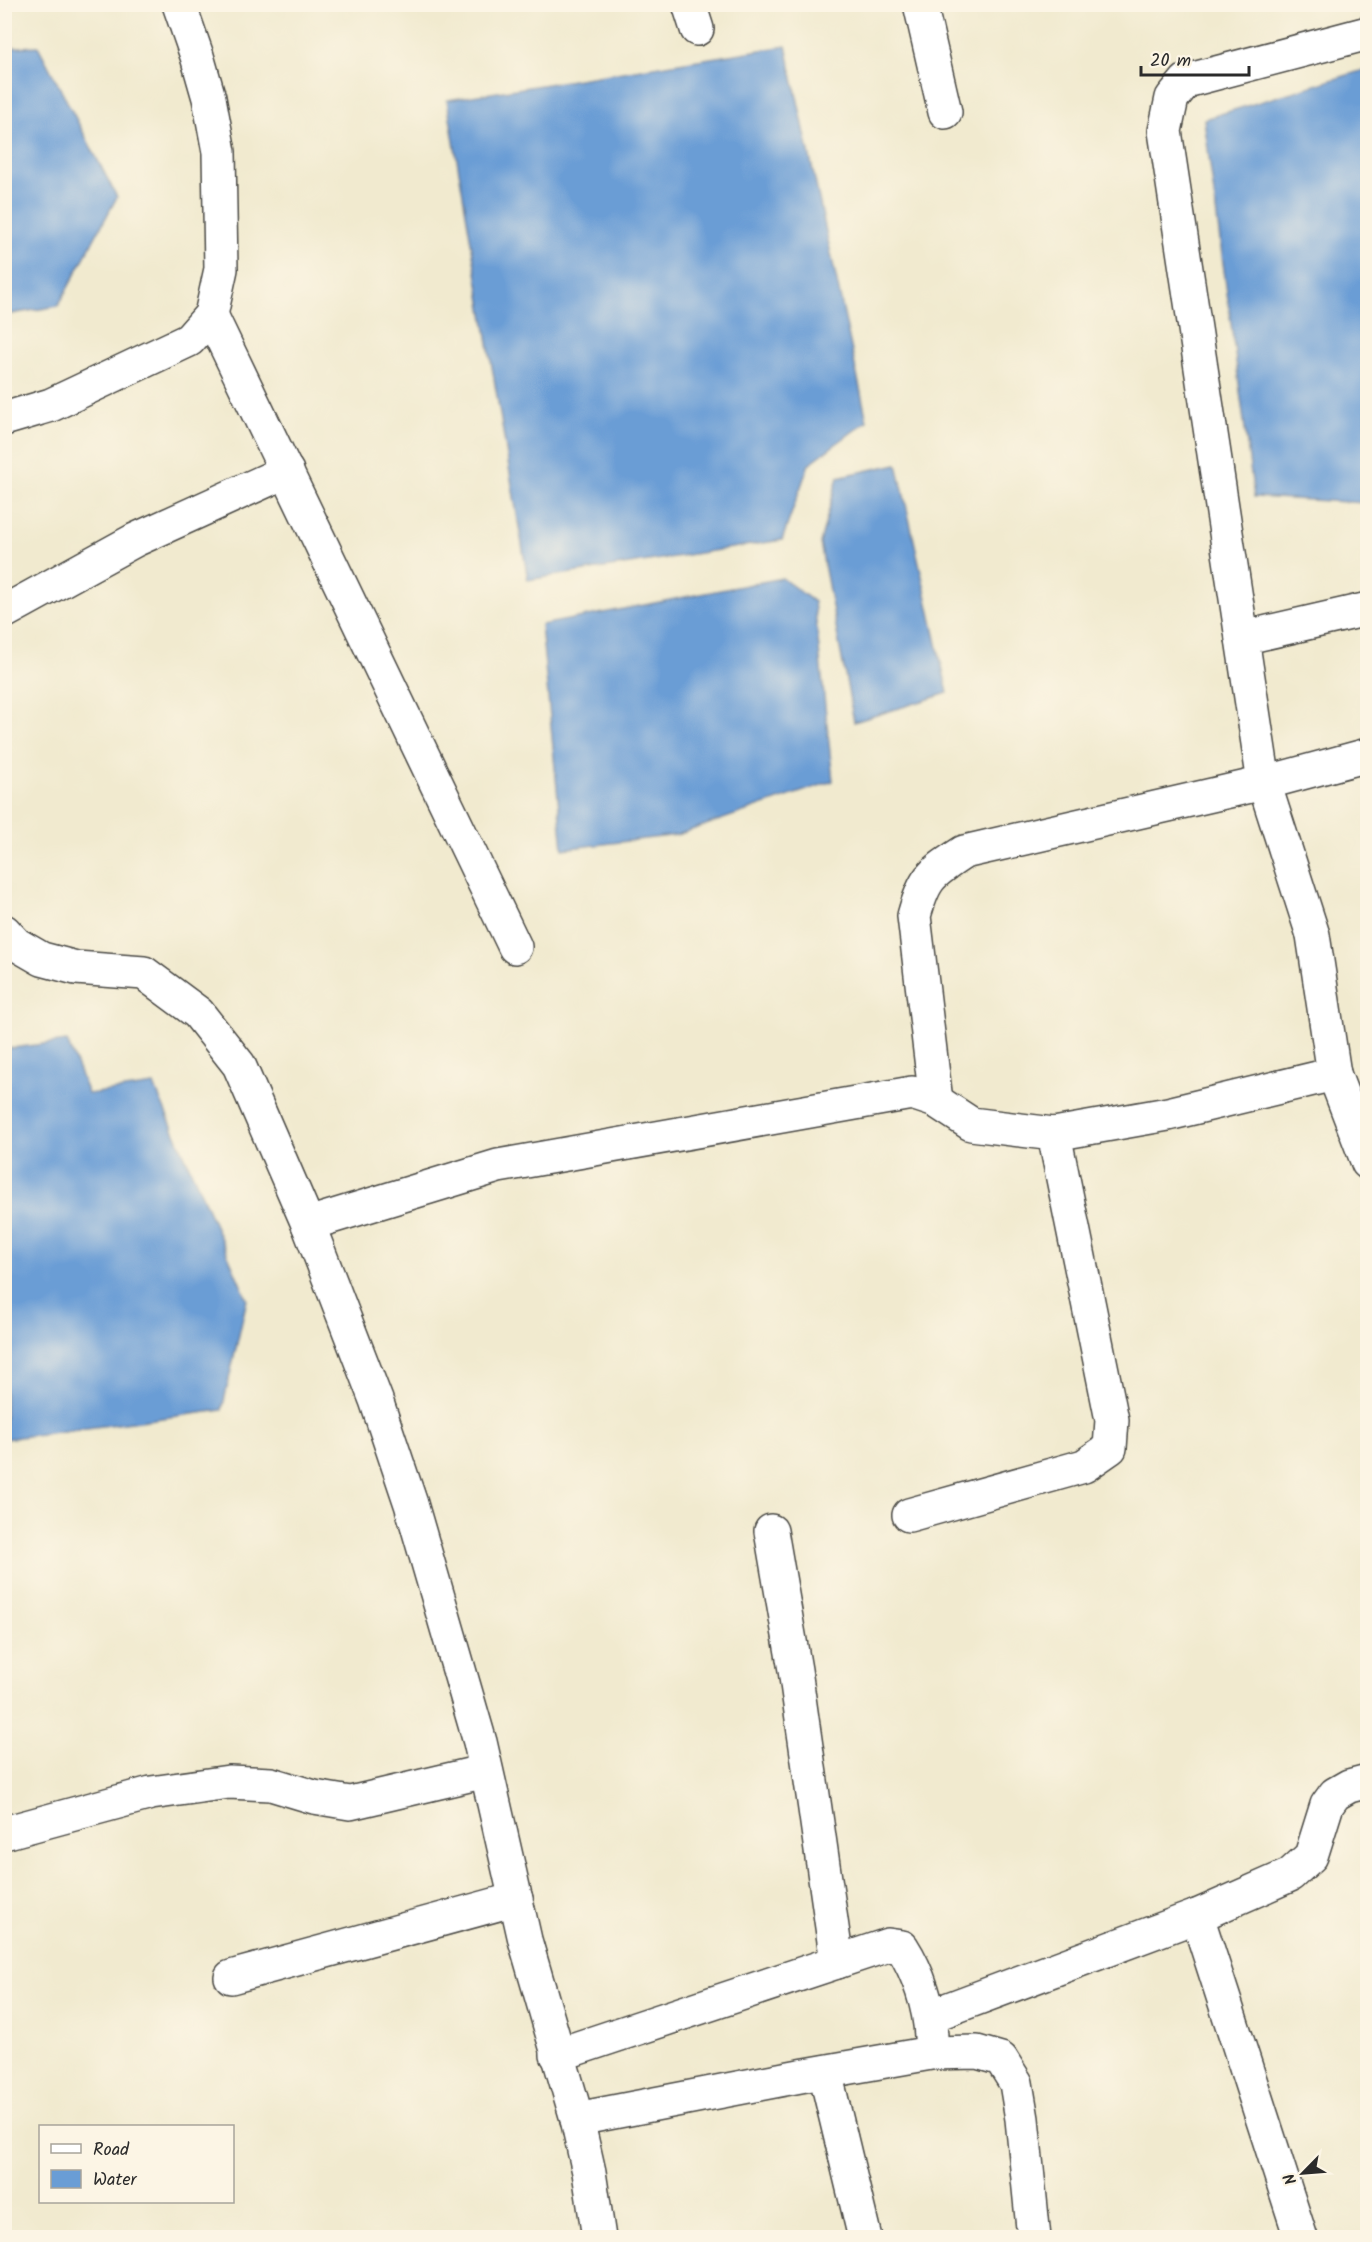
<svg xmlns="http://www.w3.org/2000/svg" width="1372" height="2242" viewBox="0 0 1372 2242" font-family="Kalam,sans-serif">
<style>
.water{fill:#6a9dd5;stroke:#4a6480;stroke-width:1.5}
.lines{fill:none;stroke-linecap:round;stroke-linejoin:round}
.minor-casing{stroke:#494844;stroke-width:36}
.minor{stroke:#fff;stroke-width:33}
</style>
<rect width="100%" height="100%" fill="#fcf5e5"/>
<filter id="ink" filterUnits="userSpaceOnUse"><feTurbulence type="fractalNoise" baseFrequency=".0167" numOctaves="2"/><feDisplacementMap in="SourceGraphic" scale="12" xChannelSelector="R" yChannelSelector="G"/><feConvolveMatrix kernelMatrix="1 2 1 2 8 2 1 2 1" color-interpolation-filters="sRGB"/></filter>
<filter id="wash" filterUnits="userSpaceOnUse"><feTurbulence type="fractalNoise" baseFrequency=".008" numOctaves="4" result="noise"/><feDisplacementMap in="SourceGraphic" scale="24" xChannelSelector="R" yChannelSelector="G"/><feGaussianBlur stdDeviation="1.35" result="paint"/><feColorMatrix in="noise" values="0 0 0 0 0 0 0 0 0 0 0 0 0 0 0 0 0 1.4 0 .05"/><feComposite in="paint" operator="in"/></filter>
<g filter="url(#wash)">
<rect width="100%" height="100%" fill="#f1eacf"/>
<g class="water">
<path d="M38,46L117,197L58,306L5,315V48Z"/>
<path d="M786,46L867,421L809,464L782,540L528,580L447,100Z"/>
<path d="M1367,69V503L1254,497L1204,119Z"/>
<path d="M897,464L948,693L854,722L820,543L838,477Z"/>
<path d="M782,578L814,602L833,781L677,835L563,849L541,625Z"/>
<path d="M67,1041L88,1094L154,1085L247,1299L222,1410L5,1439V1049Z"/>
</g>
</g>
<g filter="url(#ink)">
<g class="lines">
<g class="minor-casing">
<g id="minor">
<path d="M689,4L697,29"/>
<path d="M920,4L945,112"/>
<path d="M211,315L515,947"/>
<path d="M4,419L51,405L189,340L211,315L221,269L219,152L209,98L197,56L179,4"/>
<path d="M4,612L135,540L287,471"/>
<path d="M1242,638L1368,609"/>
<path d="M4,931L16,944L42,959L76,968L144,973L198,1013L239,1065L308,1224L376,1400L411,1504L480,1742L525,1940L577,2119L589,2172L599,2238"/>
<path d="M1334,1074L1313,935L1264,783L1165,131L1172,98L1186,81L1368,33"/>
<path d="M936,1101L914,916C925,876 931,874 964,852L1264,783L1368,755"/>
<path d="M308,1224L498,1166L912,1093L936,1101L971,1124L1054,1134L1168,1114L1334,1074L1368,1163"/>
<path d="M909,1515L1084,1466L1110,1448L1112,1420L1054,1134"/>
<path d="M771,1531L795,1670L837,1962"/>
<path d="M4,1833L151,1793L229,1782L271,1784L314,1797L350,1803L486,1771"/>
<path d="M1197,1916L1301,2238"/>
<path d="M231,1977L516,1899"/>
<path d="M930,2016L1197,1916L1290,1875L1311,1856L1327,1805L1335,1794L1349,1786L1368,1781"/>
<path d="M557,2055L888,1945L902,1947C918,1972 930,2007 931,2037"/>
<path d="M825,2072L865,2238"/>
<path d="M577,2119L800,2076L931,2053L977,2052L1001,2059L1016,2083L1022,2119L1034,2238"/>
</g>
</g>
<use href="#minor" class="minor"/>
</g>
</g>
<rect width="1372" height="2242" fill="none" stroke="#fcf5e5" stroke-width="24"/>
<rect x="39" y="2125" width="195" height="78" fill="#fcf5e5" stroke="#a8a49b" stroke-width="1.5"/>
<rect x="51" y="2144" width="30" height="9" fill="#ffffff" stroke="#a8a49b" stroke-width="1.5"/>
<text x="93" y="2155" font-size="18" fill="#2b2b2b">Road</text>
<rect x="51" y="2170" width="30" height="18" fill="#6a9dd5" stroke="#a8a49b" stroke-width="1.5"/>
<text x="93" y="2185" font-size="18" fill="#2b2b2b">Water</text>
<g transform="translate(1303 2173) rotate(245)" stroke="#fcf5e5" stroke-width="4.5" paint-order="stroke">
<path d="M0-4.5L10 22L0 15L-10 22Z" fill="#2b2b2b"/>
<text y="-9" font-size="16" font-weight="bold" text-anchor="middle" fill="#2b2b2b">N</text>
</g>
<path d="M1141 66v9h108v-9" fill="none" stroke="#2b2b2b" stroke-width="3"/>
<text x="1150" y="66" font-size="18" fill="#2b2b2b" stroke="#fcf5e5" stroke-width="4.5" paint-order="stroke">20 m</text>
</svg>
